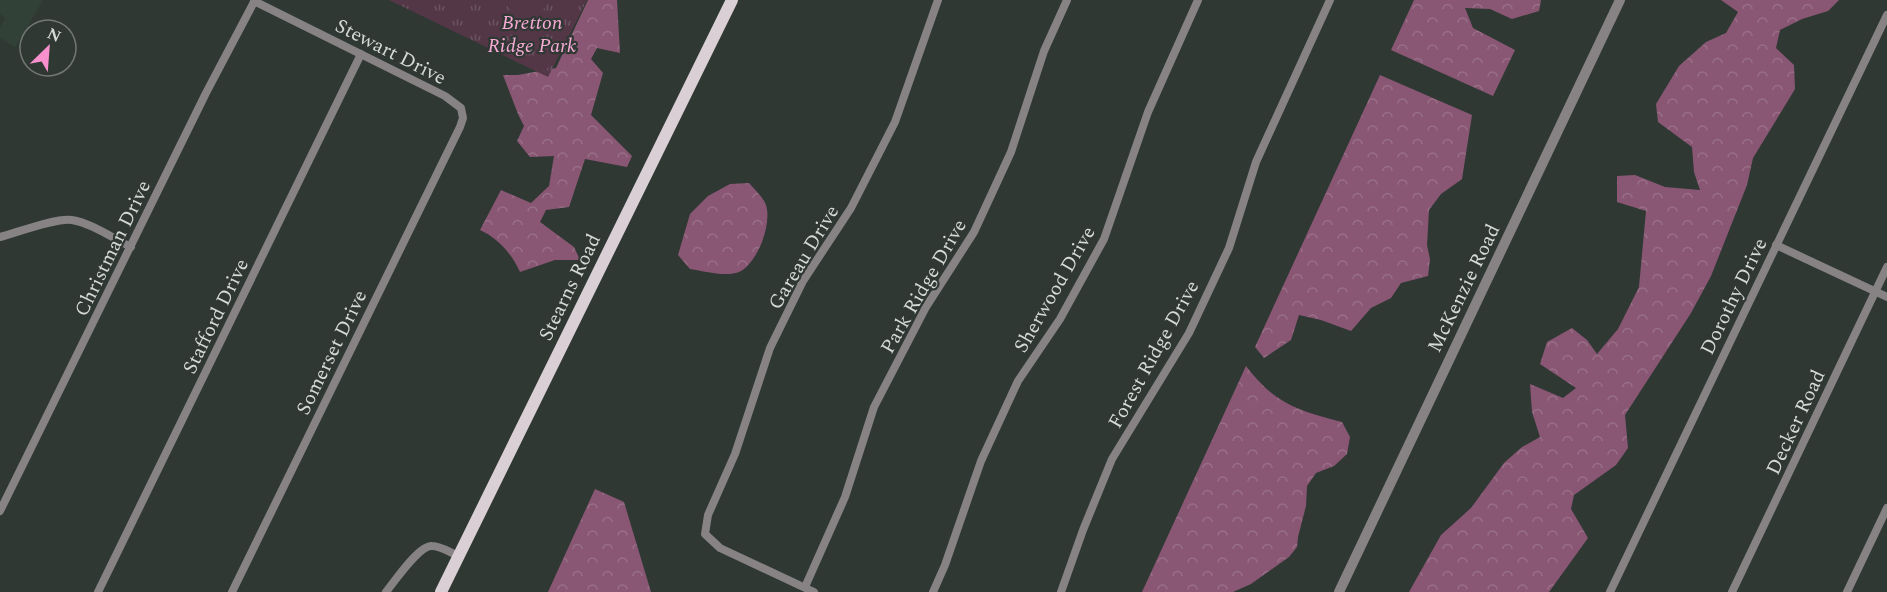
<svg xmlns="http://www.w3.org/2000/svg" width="1887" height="592" viewBox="0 0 1887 592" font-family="Spectral,serif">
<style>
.built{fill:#324138}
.forest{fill:url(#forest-crowns)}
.park{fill:url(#park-tufts)}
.garden{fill:#533747}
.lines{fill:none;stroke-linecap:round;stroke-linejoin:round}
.minor{stroke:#878385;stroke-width:8}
.tertiary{stroke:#878385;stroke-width:10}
.primary{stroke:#d9cfd4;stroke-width:12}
.labels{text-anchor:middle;stroke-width:4.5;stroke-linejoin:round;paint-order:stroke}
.park-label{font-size:20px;font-style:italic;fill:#f8abd6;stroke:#303834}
.street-label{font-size:20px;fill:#d5dad7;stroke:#303834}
</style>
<defs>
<pattern id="forest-crowns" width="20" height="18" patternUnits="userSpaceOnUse" patternTransform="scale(1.5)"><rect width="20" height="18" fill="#895774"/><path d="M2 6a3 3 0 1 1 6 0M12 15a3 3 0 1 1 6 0" fill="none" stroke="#996f87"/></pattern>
<pattern id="park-tufts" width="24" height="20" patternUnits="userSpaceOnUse" patternTransform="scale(1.5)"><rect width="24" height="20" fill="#533747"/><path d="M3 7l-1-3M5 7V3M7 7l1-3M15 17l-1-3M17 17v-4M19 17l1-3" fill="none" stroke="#6b5361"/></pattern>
</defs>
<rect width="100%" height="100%" fill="#303834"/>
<path class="built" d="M0,0H43L15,47L0,38V28L5,18L0,14Z"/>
<g class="forest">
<path d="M588,0H617L620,53L597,48L591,59L603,73L591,115L632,156L627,167L585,159L569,207L546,210L540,222L574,247L580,260H555L520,272C512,254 498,238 480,230L501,190L531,203L549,186L554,156L530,157L517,141L524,126L518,114L503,75H518L556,68Z"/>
<path d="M1414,0H1541L1539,11L1512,19L1490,9L1465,8L1473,28L1515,50L1493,96L1391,50Z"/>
<path d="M1721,0H1839L1828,11L1802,19L1780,30L1776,48L1794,65L1795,89L1753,158L1747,185L1711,276L1691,313L1625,415L1628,448L1616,465L1574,495L1571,509L1588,538L1549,592H1409L1441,535L1471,508L1504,463L1522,447L1540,437L1532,412L1530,384L1563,398L1576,388L1540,364L1547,342L1572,328L1587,340L1597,354L1618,329L1639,287L1646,211L1617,202V176L1635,175L1665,187L1700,190L1694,172L1692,147L1658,122L1656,104L1679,66L1706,42L1726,33L1738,12Z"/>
<path d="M1380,75L1472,115L1462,179L1441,194L1429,210L1427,245L1430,259L1428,276L1401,283L1391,298L1371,308L1351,331L1321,320L1299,315L1291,340L1264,358L1255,347Z"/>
<path d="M749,183C755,190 763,197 766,205C772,224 758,261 741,271C729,278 703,271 690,269L678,255L690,214L708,196L730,184Z"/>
<path d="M1246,366C1275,404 1297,410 1342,422L1350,437L1347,454L1334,466L1316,473L1307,486L1306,506L1298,537L1297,547L1289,557L1251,584L1233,592H1142Z"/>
<path d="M595,489L624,502L651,592H548Z"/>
</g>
<path class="park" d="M389,0H587L548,77Z"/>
<g class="garden">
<path d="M509,0H548L537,23L509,9L507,4Z"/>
<path d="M542,39L558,46L546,71L531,63Z"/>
</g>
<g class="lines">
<g class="minor">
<path d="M0,237C16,233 57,217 72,220C91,223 114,239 131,247"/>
<path d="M1776,245L1887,297"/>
<path d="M0,511L206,93L255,0"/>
<path d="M805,587L845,497L874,407L926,307L974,232L1011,152L1044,51L1067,0"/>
<path d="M98,592L361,54"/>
<path d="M232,592L460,127L463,118L461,108L445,96L254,1"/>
<path d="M386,592C395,581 419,545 432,546C441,546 451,553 459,556"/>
<path d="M814,592L720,548L705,534L708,515L735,454L770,348L803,281L851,208L895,122L938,0"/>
<path d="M933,592L945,565L981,461L1018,381L1060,319L1104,239L1148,112L1198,0"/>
<path d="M1061,592L1083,530L1112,459L1189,333L1229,248L1256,162L1330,0"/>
<path d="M1610,592L1887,15"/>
<path d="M1732,592L1887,267"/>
<path d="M1847,592L1887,508"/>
</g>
<path class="tertiary" d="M1339,592L1620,0"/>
<path class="primary" d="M441,592L732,0"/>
</g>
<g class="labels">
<g class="park-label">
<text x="532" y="29">Bretton<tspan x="532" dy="23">Ridge Park</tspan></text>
</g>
<g class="street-label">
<text transform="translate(391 51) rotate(27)" y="7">Stewart Drive</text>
<text transform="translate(112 248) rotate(-64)" y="7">Christman Drive</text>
<text transform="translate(803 257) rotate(-59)" y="7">Gareau Drive</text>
<text transform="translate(923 286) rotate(-60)" y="7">Park Ridge Drive</text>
<text transform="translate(569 287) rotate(-64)" y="7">Stearns Road</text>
<text transform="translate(1463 288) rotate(-64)" y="7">McKenzie Road</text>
<text transform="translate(1054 289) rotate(-60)" y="7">Sherwood Drive</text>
<text transform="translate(1733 296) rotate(-64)" y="7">Dorothy Drive</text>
<text transform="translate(215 316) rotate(-64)" y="7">Stafford Drive</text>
<text transform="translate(331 352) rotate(-64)" y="7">Somerset Drive</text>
<text transform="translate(1153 354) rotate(-61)" y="7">Forest Ridge Drive</text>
<text transform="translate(1795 422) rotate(-65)" y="7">Decker Road</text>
</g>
</g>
<g transform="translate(48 48) rotate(25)"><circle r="28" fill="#303834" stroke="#727975" stroke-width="1.5"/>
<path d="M0-4.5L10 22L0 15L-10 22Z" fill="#f790cd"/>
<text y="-9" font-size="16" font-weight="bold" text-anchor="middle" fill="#d5dad7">N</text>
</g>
</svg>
